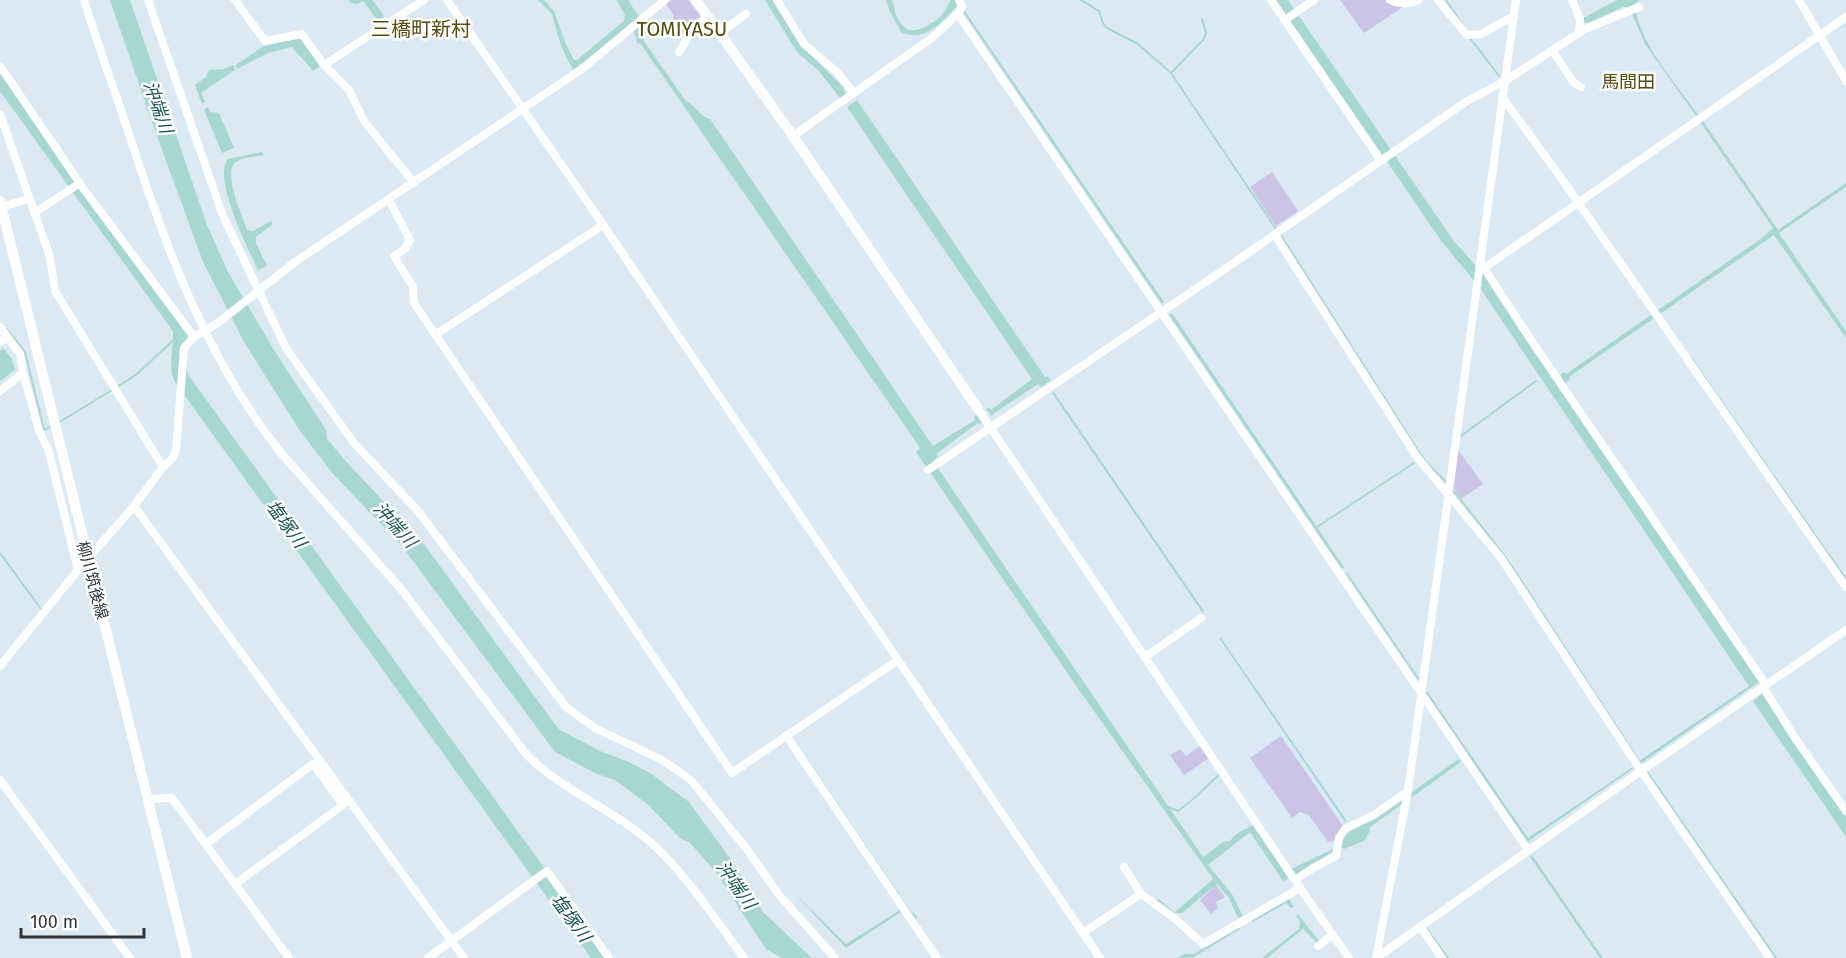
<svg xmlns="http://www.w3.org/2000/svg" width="1846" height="958" viewBox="0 0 1846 958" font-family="'Fira Sans','Noto Sans JP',sans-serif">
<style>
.green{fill:#cbc4e4}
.water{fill:#a8d7d1}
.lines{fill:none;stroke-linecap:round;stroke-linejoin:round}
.stream{stroke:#a8d7d1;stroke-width:2}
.river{stroke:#a8d7d1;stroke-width:15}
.minor{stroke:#fff;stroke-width:8}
.tertiary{stroke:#fff;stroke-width:10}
.secondary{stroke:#fff;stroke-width:10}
.labels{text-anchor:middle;stroke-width:5;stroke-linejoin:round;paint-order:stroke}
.street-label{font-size:16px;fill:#30353a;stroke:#fff}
.neighbourhood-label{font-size:18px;fill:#544e0f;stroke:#fff}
.water-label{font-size:18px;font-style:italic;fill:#185852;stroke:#fff}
.quarter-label{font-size:20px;fill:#544e0f;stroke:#fff}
</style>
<rect width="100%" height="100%" fill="#dbe9f4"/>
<g class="green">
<path d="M671,0H688L703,19L685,36L673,18L674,16L666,4Z"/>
<path d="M1340,0H1387L1391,5L1403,7L1364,33Z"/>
<path d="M1272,172L1298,211L1276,226L1250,187Z"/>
<path d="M1458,450L1483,484L1461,499L1453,487Z"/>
<path d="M1281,736L1343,826L1334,841L1328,842L1309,815L1300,812L1292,818L1250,758Z"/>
<path d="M1201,745L1209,758L1184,775L1170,755L1180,749L1186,756Z"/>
<path d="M1216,885L1225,897L1216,902L1218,908L1211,914L1200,900Z"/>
</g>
<g class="water">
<path d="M110,0H130L207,225L228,272L274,350L326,430L327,439L350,466L424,544L554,723L560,730L600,751L629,762L650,773L689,802L732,861L763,912L812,958H782L766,949L715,871L689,842L681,839L646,803L615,780L597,774L555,752L401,545L334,475L300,431L244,342L203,262L153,125Z"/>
<path d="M348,0H372L383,14L384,22L381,25L363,1L358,4L350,3Z"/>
<path d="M538,0H544L554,11L565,42L574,60H577L624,21L625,15L616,0H628L639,17L638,21L643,27L644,41L685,100C695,105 699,116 710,119L933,446L975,420L974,417L976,415L982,423L980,424L978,423L936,454L938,457L933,461L1203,857L1223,842L1230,841C1236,832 1245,830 1254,824L1285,872L1333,849V851L1298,875L1283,881L1250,832L1208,865L1232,894L1243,916L1238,918L1229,898L1217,884L1182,913H1174L1213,879L1077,687L916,452L920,448L640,43L638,44L636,41L637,38L630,27L573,70L561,46L552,14Z"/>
<path d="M765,0H773L802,46L843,87L846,94L844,97L840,98L818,70L797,52Z"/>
<path d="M886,0H892C895,9 896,20 903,26C913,37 932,24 941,16C945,12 947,5 951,0H957L959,4C943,20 926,44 901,32L890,12Z"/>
<path d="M1276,0H1288L1453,240L1482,273L1486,276L1555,382L1562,378L1560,375L1564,372L1566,374L1651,315L1654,318L1569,377L1570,380L1565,383L1563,379L1557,385L1759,682L1640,764L1639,761L1749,686L1480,288L1442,242Z"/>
<path d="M1617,0H1640L1634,4C1641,46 1675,82 1698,115L1696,116L1645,44L1629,7H1623L1588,23L1584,22L1583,18Z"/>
<path d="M965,11L1164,302L1161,303L963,12Z"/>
<path d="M299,37L320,66L313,71L292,47L268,53L237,69L236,65L262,47Z"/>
<path d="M233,65L235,70L201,93L205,102L202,104L195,85L206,77L209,70L224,69Z"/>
<path d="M857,100L1045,377L1048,376L1051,380L1041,387L1038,384L993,414L992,417L986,409L989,407L991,410L1032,379L847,107Z"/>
<path d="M208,107L210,112L219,113L234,148L222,153L204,110Z"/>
<path d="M1703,121L1778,230L1846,183V187L1779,233L1846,331V338L1774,235L1660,314L1658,310L1762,238L1773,228L1701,123Z"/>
<path d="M262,152L264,155C256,157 242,157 236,162C222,171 242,216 247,230L253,231L271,221L273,224L256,237V243L267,266L258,270C248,248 212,178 228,159Z"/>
<path d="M1172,313L1344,567L1342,569L1169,315Z"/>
<path d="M3,348L12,359L15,370L0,381V351Z"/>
<path d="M1054,392L1204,611L1202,612L1052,393Z"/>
<path d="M1347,572L1420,680H1418L1346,574Z"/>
<path d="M1221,638L1347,821L1345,822L1220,639Z"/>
<path d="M1427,691L1528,838L1633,767L1634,768L1530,840L1528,843L1467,755L1468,754L1425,692Z"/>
<path d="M1762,694L1846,816V837L1753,701Z"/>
<path d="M788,730L910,910L918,917L914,920Z"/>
<path d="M1459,759L1461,762L1369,828L1370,831L1364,841L1344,849L1341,847L1344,835L1351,829L1373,819Z"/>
<path d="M1532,855L1603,958H1600L1530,857Z"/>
<path d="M793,892L846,944L900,910L901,912L846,948Z"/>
<path d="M1288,898L1294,907L1291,908L1286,903L1253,922L1251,921V919Z"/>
<path d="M1298,914L1319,941L1317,943L1303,929L1267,958H1262L1299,929L1300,922L1296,916Z"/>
<path d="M1238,927L1240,929L1194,957L1177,958L1185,954H1194Z"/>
</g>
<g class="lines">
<g class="stream">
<path d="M1081,0L1099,11L1103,23L1107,28L1138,44L1171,73L1276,229"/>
<path d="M1446,0L1465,28"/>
<path d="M1470,38L1499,76"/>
<path d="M1171,73L1203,40L1206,33L1202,19"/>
<path d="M1280,234L1417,449L1426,462L1447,483"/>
<path d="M7,329L25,352L44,430L53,425"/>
<path d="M1691,358L1846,579"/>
<path d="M117,387L137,374L181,333"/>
<path d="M58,423L112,390"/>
<path d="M1461,436L1536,381"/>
<path d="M1452,489L1507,559L1639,761"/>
<path d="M1317,527L1414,463"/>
<path d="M0,553L41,609"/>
<path d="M1648,773L1776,958"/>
<path d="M1168,807L1178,811C1195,800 1204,787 1220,774"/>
<path d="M1158,900L1174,913"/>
<path d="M1426,928L1448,958"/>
</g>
<path class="river" d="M0,82L7,88L180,328C183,344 174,365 182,379L600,958"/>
<g class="minor">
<path d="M84,0C98,45 114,89 129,134C165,246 207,360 281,453L401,589L527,755C562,790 610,808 648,840C686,873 714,918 744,958"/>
<path d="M148,0L223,216L286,348L354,443L418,511L566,707L595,728L662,760L691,780L746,848L779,895L835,958"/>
<path d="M235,0L265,41L302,34L324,65L349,90L364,121L414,183"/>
<path d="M447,0L593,210L1100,958"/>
<path d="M777,0L804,44L837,72L854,93"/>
<path d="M1271,0L1381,161"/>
<path d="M1390,0C1398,4 1411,5 1418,0"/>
<path d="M1438,0L1467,35L1481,34L1514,16"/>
<path d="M1572,0L1580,19L1579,33"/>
<path d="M1799,0L1846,81"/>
<path d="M958,14L1528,850"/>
<path d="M1285,20L1314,0"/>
<path d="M720,33L746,14"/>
<path d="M1552,50L1574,83L1581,87"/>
<path d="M679,52L696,25L708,17"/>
<path d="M324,65L424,0"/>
<path d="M0,66L83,188L194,337"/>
<path d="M1502,97L1559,175L1846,587"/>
<path d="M0,114L50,257L55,291L163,467"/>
<path d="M793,136L933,37L958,14L962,6L959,0"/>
<path d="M389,200L410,240L405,249L394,256L413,287L414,303L732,773L898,660"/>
<path d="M1,207L29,199"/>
<path d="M34,213L80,183"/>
<path d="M1275,235L1417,457L1501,558L1641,771L1770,958"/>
<path d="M1480,267L1484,268L1846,17"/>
<path d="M1484,268L1529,337L1766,685"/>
<path d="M0,327L20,354L23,373L39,430L49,452L78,570"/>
<path d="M435,335L603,225"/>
<path d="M0,342L7,337"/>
<path d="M0,391L23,373"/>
<path d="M978,409L1300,888L1349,958"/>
<path d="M928,470L1222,271L1467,101L1505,81L1585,29L1639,7"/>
<path d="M134,506L464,958"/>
<path d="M1145,657L1201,618"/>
<path d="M0,666L78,570L134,506L163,467L172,459L176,451L184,348L194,337L219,322L295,262L582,69L665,0"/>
<path d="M1763,687L1795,738L1846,811"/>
<path d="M786,735L937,958"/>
<path d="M0,780L130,958"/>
<path d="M148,799L172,798L289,958"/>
<path d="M206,844L313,764L343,805L235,884"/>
<path d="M1124,867L1141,894"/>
<path d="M1295,880L1313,868L1336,856L1339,838L1345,829L1374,815L1408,791"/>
<path d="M1420,926L1442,958"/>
<path d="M1083,933L1141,894L1173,917L1203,944L1300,888"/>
<path d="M1318,946L1333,934"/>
<path d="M428,958L547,871L609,958"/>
<path d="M1376,958L1408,791L1516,0"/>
<path d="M1376,958L1641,771L1846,630"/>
</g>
<path class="tertiary" d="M696,0L793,136L978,409"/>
<path class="secondary" d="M0,201L187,958"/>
</g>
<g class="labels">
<g class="street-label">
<text transform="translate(93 580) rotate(75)" y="6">柳川筑後線</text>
</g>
<g class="neighbourhood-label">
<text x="1628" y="88">馬間田</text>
</g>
<g class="water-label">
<text transform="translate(158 107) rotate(71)" y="6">沖端川</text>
<text transform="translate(286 524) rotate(54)" y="6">塩塚川</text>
<text transform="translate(395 525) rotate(48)" y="6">沖端川</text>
<text transform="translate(736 885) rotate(55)" y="6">沖端川</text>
<text transform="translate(571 918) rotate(54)" y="6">塩塚川</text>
</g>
<g class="quarter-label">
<text x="421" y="36">三橋町新村</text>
<text x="682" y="36">TOMIYASU</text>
</g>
</g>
<path d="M21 928v9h123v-9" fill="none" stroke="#30353a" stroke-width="3"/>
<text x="30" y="928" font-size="18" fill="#30353a" stroke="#ffffff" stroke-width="4.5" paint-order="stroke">100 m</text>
</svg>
